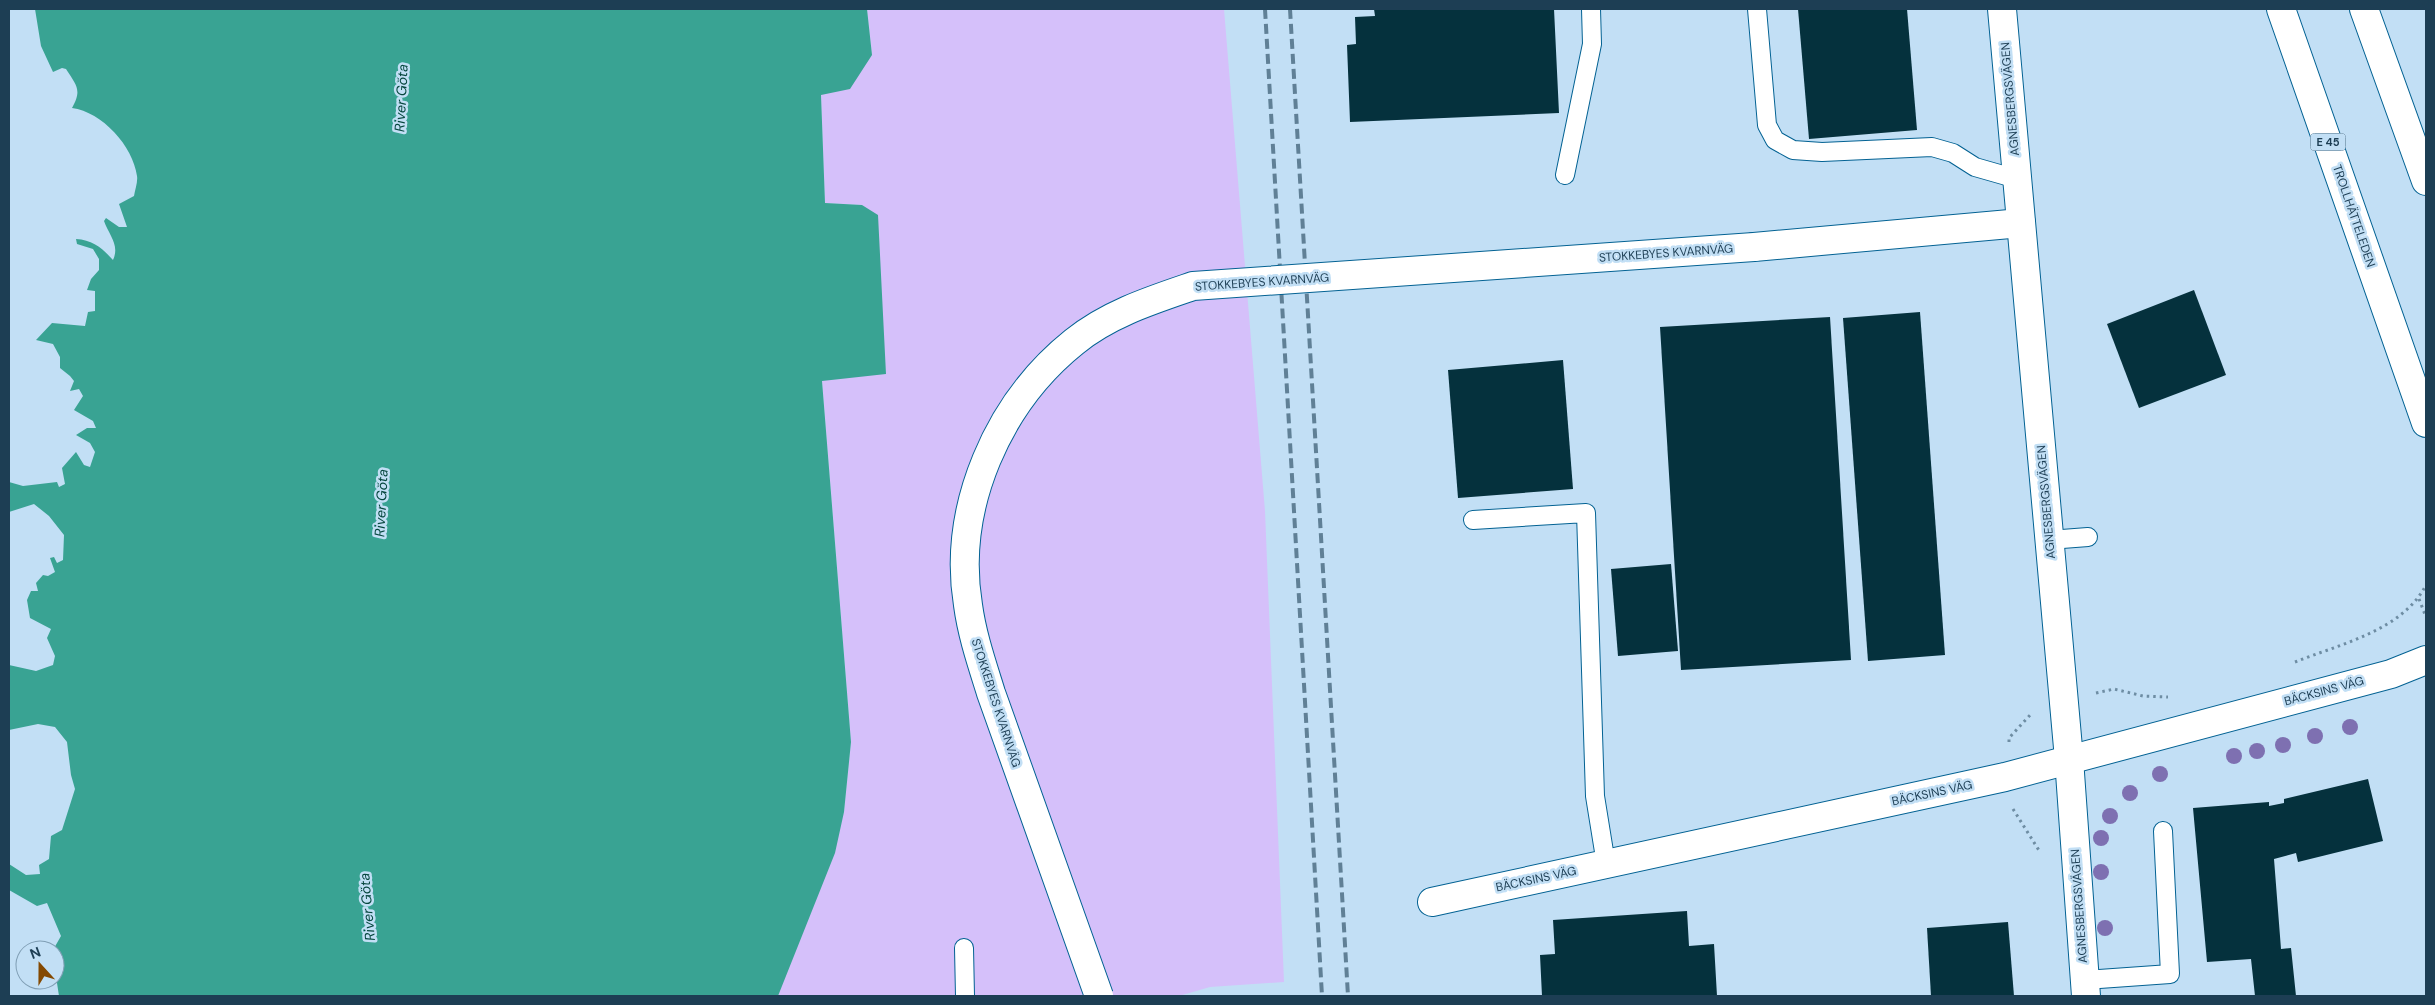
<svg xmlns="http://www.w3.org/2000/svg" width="2435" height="1005" viewBox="0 0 2435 1005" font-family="'DM Sans',sans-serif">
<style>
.green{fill:#d5c0fa}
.water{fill:#39a393}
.building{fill:#05313d}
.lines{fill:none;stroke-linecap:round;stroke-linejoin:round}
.service-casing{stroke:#036293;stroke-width:20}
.minor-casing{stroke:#036293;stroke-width:30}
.trunk-casing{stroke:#036293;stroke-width:30}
.path{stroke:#6e8da3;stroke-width:3;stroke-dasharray:2.5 4;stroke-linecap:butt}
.service{stroke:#fff;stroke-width:18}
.minor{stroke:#fff;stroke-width:28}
.trunk{stroke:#fff;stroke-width:28}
.rail{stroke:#608096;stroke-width:4;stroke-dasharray:10 5;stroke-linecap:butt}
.minor-bridge-casing{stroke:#036293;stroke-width:30;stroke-linecap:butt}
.minor-bridge{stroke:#fff;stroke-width:28}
.tree{fill:#7e70b1}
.labels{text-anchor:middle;stroke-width:5;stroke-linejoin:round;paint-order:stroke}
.shield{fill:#c2dff5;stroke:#4e6e84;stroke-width:1}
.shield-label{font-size:11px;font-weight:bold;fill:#1d3e54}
.street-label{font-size:12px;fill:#1d3e54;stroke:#c2dff5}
.water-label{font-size:14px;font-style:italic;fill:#06473e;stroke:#c2dff5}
</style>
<rect width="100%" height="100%" fill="#c2dff5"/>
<path class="green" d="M867,9H1224L1265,511L1284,982L1210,987L1179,996H778L844,812L851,742L822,380L886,373L862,205L825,203L821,94L872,55Z"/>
<path class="water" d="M35,9H867L872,55L850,89L821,95L825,203L862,205L878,215L886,374L822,381L851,742L844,812L835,853L778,996H59L57,983L51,980H55V950H53L61,936L47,903L37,906L9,890V864L26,875L40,874L39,865L49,859L51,836L62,830L75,789L71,775L67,742L55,727L38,724L9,730V665L36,671L53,665L55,656L47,638L51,629L30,618L27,600L31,591H38L36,583L43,575L48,576L55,572L50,558L54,557L57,563L63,560L64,535L49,516L34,504L9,512V482L23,486L57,482L59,487L65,484L62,468L76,452L84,465L90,467L95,452L90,443L76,435L87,428H96L93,421L74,410L83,396L79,389L70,391L74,381L70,376L60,368V357L53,344L36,340L52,323L85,326L88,312L95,311V291L87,290L91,279L99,270V259L93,249L77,244L76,239C93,240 102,248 113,260C120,245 109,235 104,221L106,218L119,227H127L119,204L134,196C135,190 138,182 137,176C133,146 102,112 72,108C82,90 77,86 66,69L62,68L53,72L41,46Z"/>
<g class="building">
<path d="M1374,9H1554L1559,113L1350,122L1347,45L1356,44L1355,17L1375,16Z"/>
<path d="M1798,9H1907L1917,130L1809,139Z"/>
<path d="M2194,290L2226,375L2139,408L2107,324Z"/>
<path d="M1920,312L1945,655L1868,661L1843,318Z"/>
<path d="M1830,317L1851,660L1681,670L1660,327Z"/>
<path d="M1563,360L1573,489L1458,498L1448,370Z"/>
<path d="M1671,564L1678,651L1618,656L1611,569Z"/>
<path d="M2368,779L2383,841L2298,862L2296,853L2274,859L2281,949L2291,948L2296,996H2255L2251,959L2207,962L2193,808L2269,802V806L2284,803V799Z"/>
<path d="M1687,911L1689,946L1714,944L1717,996H1542L1540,955L1555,954L1553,920Z"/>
<path d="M2008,922L2014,996H1931L1927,928Z"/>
</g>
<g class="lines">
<g class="service-casing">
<g id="service">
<path d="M1757,9L1767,125L1775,140L1793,150L1822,152L1932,147L1953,153L1975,167L2017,179"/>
<path d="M1565,175L1592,44L1591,9"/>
<path d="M1473,520L1586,513L1595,796L1606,864"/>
<path d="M2049,540L2088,537"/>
<path d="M964,948L965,996"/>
<path d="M2085,980L2170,974L2163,831"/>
</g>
</g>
<g class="minor-casing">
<g id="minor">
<path d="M2002,9L2069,759L2086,996"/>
<path d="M1754,247L2021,223"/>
<path d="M1432,902L2005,777L2391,674L2426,660"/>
</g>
</g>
<g class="trunk-casing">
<g id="trunk">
<path d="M2281,9L2426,423"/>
<path d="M2364,9L2426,181"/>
</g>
</g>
<g class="path">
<path d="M2419,599L2426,617"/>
<path d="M2295,662C2340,644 2402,631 2426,585"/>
<path d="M2096,693L2114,689L2143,696L2168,697"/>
<path d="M2009,742V738L2031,714"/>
<path d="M2013,809L2040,852"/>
</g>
<use href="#service" class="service"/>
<use href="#minor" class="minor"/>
<use href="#trunk" class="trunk"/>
<g class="rail">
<path d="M1265,9L1322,996"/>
<path d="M1290,9L1348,996"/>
</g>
<g class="minor-bridge-casing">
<path id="minor-bridge" d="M1099,996L991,693C982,664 972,635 968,605C952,507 998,403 1074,342C1108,314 1152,300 1193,286L1754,247"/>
</g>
<use href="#minor-bridge" class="minor-bridge"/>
</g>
<g class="tree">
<circle cx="2350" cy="727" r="8"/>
<circle cx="2315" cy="736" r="8"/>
<circle cx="2283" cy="745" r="8"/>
<circle cx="2257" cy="751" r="8"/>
<circle cx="2234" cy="756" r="8"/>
<circle cx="2160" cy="774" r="8"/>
<circle cx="2130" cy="793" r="8"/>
<circle cx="2110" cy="816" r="8"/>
<circle cx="2101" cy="838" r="8"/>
<circle cx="2101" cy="872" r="8"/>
<circle cx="2105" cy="928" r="8"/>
</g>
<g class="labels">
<rect class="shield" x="2310.5" y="133.5" width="35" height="17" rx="4"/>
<g class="shield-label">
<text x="2328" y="146">E 45</text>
</g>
<g class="street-label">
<text transform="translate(2010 99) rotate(-95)" y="4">AGNESBERGSVÄGEN</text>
<text transform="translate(2354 216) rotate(71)" y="4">TROLLHÄTTELEDEN</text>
<text transform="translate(1666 253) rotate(-4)" y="4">STOKKEBYES KVARNVÄG</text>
<text transform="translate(1262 282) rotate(-4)" y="4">STOKKEBYES KVARNVÄG</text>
<text transform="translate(2046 502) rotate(-95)" y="4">AGNESBERGSVÄGEN</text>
<text transform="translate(2324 691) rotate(-15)" y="4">BÄCKSINS VÄG</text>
<text transform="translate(996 703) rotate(72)" y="4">STOKKEBYES KVARNVÄG</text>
<text transform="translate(1932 793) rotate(-12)" y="4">BÄCKSINS VÄG</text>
<text transform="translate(1536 879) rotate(-12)" y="4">BÄCKSINS VÄG</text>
<text transform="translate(2079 906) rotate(-94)" y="4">AGNESBERGSVÄGEN</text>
</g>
<g class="water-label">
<text transform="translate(401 98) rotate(-87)" y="5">River Göta</text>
<text transform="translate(381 503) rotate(-87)" y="5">River Göta</text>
<text transform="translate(367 907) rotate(-95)" y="5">River Göta</text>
</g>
</g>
<rect width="2435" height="1005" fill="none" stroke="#1d3e54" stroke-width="20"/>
<g transform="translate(40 965) rotate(339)"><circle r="24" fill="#c2dff5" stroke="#809fb5"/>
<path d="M0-4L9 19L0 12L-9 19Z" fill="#844901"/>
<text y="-8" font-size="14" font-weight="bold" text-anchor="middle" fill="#1d3e54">N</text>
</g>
</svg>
